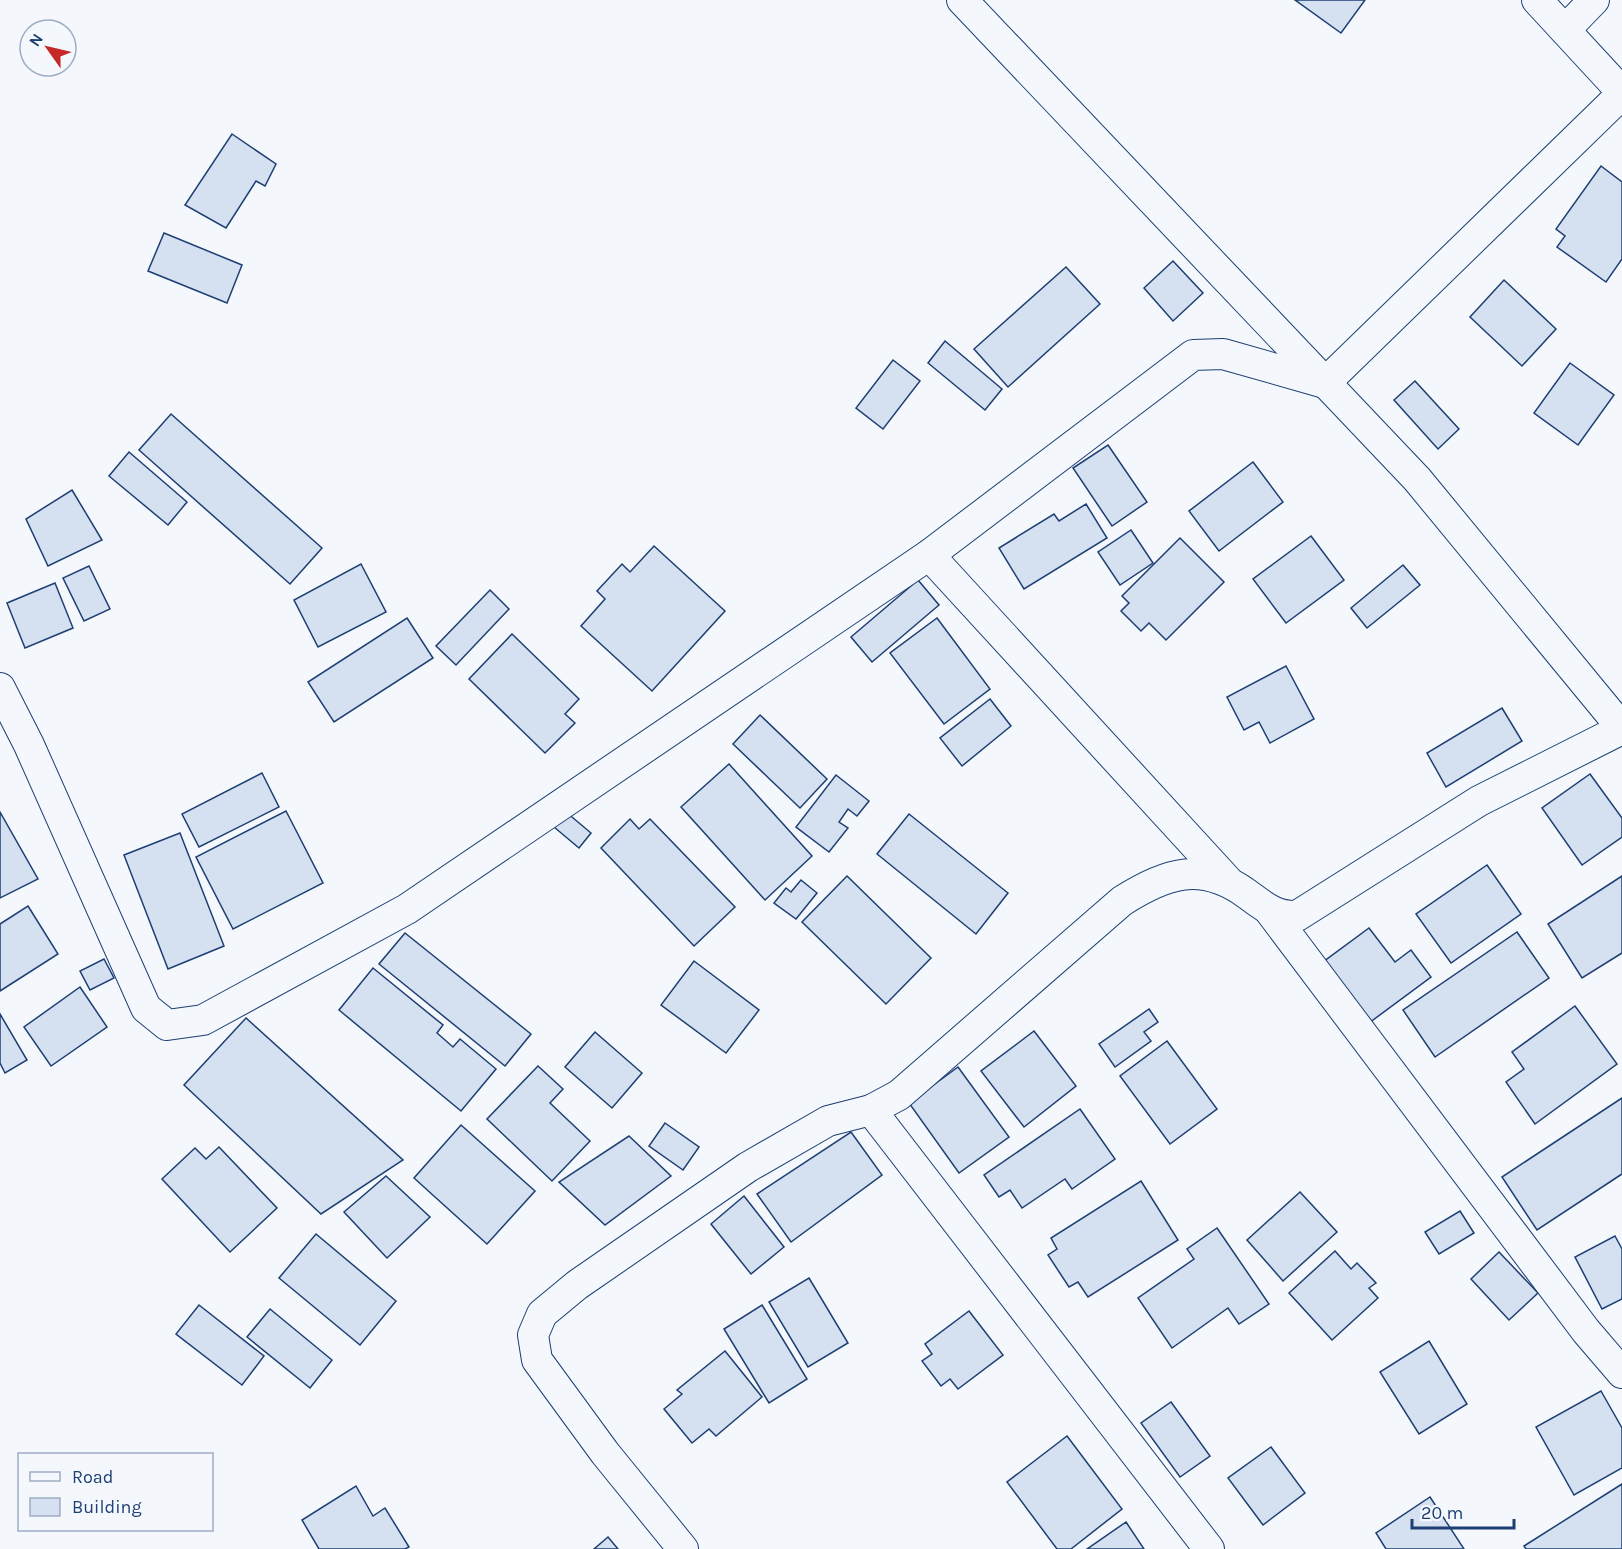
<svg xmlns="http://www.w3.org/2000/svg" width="1622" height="1549" viewBox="0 0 1622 1549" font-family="Karla,sans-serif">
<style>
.building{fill:#d5e0f0;stroke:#1d3f73;stroke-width:1.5}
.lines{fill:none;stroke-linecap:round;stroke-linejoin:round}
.street-casing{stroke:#1d3f73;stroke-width:32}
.street{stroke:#f4f7fb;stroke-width:30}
</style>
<rect width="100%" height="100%" fill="#f4f7fb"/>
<g class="building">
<path d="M1295,0H1365L1341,33Z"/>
<path d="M232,134L276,164L265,186L256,181L226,228L185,205Z"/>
<path d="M1601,166L1622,182V259L1606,282L1557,247L1565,236L1556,229Z"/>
<path d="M164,233L242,265L227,303L148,271Z"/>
<path d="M1173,261L1203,293L1173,321L1144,288Z"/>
<path d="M1066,267L1100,304L1008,387L974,349Z"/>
<path d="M1504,280L1556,329L1522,366L1470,317Z"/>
<path d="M945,341L1002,389L985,410L928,363Z"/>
<path d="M893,360L920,381L883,429L856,408Z"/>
<path d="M1570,363L1614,395L1578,445L1534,413Z"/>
<path d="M1415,381L1459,429L1438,449L1394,400Z"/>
<path d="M171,414L322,548L290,584L139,450Z"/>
<path d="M1108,445L1147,502L1112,526L1073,468Z"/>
<path d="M129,452L187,502L168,525L109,476Z"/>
<path d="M1253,462L1283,502L1219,551L1189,511Z"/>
<path d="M72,490L102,540L48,566L26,519Z"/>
<path d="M1086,504L1107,538L1024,589L999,548L1054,514L1059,521Z"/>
<path d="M1131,530L1153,563L1120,585L1098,552Z"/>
<path d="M1311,536L1344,580L1286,623L1253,579Z"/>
<path d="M1180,538L1224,582L1166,640L1149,623L1141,631L1121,611L1129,603L1122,596Z"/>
<path d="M654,546L725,611L652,691L581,626L605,599L597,591L622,564L630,572Z"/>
<path d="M361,564L386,612L318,647L294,600Z"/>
<path d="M1403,565L1420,585L1367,628L1351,608Z"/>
<path d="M89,566L110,609L84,621L63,578Z"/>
<path d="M918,580L939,605L872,662L851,637Z"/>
<path d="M55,583L73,628L25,648L7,603Z"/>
<path d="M490,590L509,609L456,665L436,646Z"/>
<path d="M407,618L433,658L334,722L308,682Z"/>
<path d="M937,618L990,689L944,724L890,653Z"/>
<path d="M512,634L579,699L565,714L575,723L545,753L469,679Z"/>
<path d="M1286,666L1314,719L1270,743L1259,722L1244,730L1227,697Z"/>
<path d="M990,699L1011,726L962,766L940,738Z"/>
<path d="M1502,708L1522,741L1446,787L1427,753Z"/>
<path d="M760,715L827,779L800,808L733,744Z"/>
<path d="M729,764L812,856L765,900L681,807Z"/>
<path d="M262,773L279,807L199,847L182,814Z"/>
<path d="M1590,774L1622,818V837L1582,865L1542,808Z"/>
<path d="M836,775L869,801L857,816L848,809L839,822L848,828L829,852L796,827Z"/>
<path d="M286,811L323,883L233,929L196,857Z"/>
<path d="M0,812L38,879L0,898Z"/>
<path d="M566,812L591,833L579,848L554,827Z"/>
<path d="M909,814L1008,893L976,934L877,854Z"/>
<path d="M630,819L639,829L650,819L735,907L694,946L601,848Z"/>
<path d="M180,833L224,946L168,969L124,855Z"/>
<path d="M1487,865L1521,914L1451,963L1416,914Z"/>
<path d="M847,876L931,958L886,1004L802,922Z"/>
<path d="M1622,876V953L1582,978L1548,924Z"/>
<path d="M801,880L817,893L796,919L774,903L786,888L791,892Z"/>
<path d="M28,906L58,954L0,991V924Z"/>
<path d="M1369,928L1395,962L1411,950L1431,977L1369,1023L1323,962Z"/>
<path d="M1517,932L1549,978L1435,1057L1403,1010Z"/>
<path d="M405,933L531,1034L505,1066L379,964Z"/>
<path d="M104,959L114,978L90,990L80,971Z"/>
<path d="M694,961L759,1010L726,1053L661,1005Z"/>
<path d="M373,968L443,1025L437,1033L453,1047L460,1039L496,1069L461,1111L339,1010Z"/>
<path d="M80,987L107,1027L51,1066L24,1027Z"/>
<path d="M1575,1006L1617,1064L1535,1124L1506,1082L1524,1069L1512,1052Z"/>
<path d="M1149,1009L1158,1022L1144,1032L1151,1041L1115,1067L1099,1044Z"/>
<path d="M0,1014L27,1060L5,1073L0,1063Z"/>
<path d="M246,1018L403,1160L321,1214L184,1085Z"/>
<path d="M1034,1031L1076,1086L1024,1127L981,1071Z"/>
<path d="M595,1032L642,1073L612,1108L565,1067Z"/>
<path d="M1167,1041L1217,1109L1170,1144L1120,1076Z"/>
<path d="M538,1066L563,1089L550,1103L590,1141L552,1181L487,1119Z"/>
<path d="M958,1067L1009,1137L959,1173L909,1103Z"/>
<path d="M1622,1098V1174L1537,1230L1502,1177Z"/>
<path d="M1080,1109L1115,1159L1072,1189L1065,1179L1022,1208L1010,1190L999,1197L984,1175Z"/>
<path d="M665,1123L699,1147L683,1170L649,1146Z"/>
<path d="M461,1125L535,1191L487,1244L414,1178Z"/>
<path d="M851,1132L882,1175L791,1242L757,1194Z"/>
<path d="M629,1136L671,1176L605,1225L559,1182Z"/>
<path d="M219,1147L277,1208L230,1252L162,1179L195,1148L206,1159Z"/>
<path d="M386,1176L430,1217L387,1258L344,1212Z"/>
<path d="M1141,1181L1178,1240L1088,1297L1078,1282L1069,1287L1048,1255L1057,1249L1051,1238Z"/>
<path d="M1300,1192L1337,1232L1283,1281L1247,1240Z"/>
<path d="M744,1196L784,1247L751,1274L711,1224Z"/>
<path d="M1460,1211L1474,1233L1439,1254L1425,1232Z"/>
<path d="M1217,1228L1269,1304L1239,1324L1228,1308L1172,1348L1138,1298L1194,1259L1187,1249Z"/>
<path d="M316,1234L396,1301L360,1345L279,1278Z"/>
<path d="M1615,1236L1622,1249V1299L1602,1309L1575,1257Z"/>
<path d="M1335,1251L1351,1269L1357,1263L1376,1283L1369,1288L1378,1298L1332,1340L1289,1293Z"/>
<path d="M1499,1252L1538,1293L1509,1320L1471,1279Z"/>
<path d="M809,1278L848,1343L808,1367L769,1302Z"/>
<path d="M199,1305L264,1356L242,1385L176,1334Z"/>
<path d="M762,1305L807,1379L769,1403L724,1329Z"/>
<path d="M270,1309L332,1360L310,1388L247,1337Z"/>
<path d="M969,1311L1003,1355L958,1389L950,1379L941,1386L922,1361L932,1354L925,1344Z"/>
<path d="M1429,1341L1467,1404L1419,1434L1380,1372Z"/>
<path d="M725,1351L762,1397L716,1436L709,1429L692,1443L664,1409L682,1394L677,1390Z"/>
<path d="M1601,1391L1622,1428V1468L1574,1495L1536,1427Z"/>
<path d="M1171,1402L1210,1456L1180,1477L1141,1423Z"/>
<path d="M1067,1436L1122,1509L1071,1549H1057L1007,1482Z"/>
<path d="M1271,1447L1305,1493L1263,1525L1228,1478Z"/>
<path d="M1622,1484V1549H1526L1524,1546Z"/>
<path d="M356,1486L373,1516L385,1508L409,1547L405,1549H319L302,1520Z"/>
<path d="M1430,1497L1464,1549H1386L1376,1533Z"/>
<path d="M1126,1522L1144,1549H1087Z"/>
<path d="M608,1537L618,1549H594Z"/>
</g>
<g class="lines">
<g class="street-casing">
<g id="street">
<path d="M962,0L1417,479L1622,728"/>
<path d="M1537,0L1622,92"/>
<path d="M1565,30L1594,0"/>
<path d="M929,555L1227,880"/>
<path d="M0,688L29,745L146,1008L167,1025L203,1020L407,909L929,555L1193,355L1223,354L1325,383L1622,94"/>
<path d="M1269,910L1586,1331L1622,1373"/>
<path d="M871,1110L1209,1549"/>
<path d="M683,1549L605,1453L537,1360L533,1335L542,1314L577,1285L748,1167L828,1121L871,1110L899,1095L1122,901C1166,873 1201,861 1247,894C1263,906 1276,917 1297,916L1479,801L1622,729"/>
</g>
</g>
<use href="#street" class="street"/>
</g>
<rect x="18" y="1453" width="195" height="78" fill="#f4f7fb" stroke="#9eadc5" stroke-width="1.5"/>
<rect x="30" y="1472" width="30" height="9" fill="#f4f7fb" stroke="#9eadc5" stroke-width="1.5"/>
<text x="72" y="1483" font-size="18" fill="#1d3f73">Road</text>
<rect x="30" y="1498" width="30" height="18" fill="#d5e0f0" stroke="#9eadc5" stroke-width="1.5"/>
<text x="72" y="1513" font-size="18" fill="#1d3f73">Building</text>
<g transform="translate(48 48) rotate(304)"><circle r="28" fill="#f4f7fb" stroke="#9eadc5" stroke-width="1.5"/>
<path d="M0-4.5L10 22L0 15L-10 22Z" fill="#c62828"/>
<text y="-9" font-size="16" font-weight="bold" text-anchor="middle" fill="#1d3f73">N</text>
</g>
<path d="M1412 1519v9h102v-9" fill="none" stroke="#1d3f73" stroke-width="3"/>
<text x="1421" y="1519" font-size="18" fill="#1d3f73" stroke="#f4f7fb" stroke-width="4.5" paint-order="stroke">20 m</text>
</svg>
